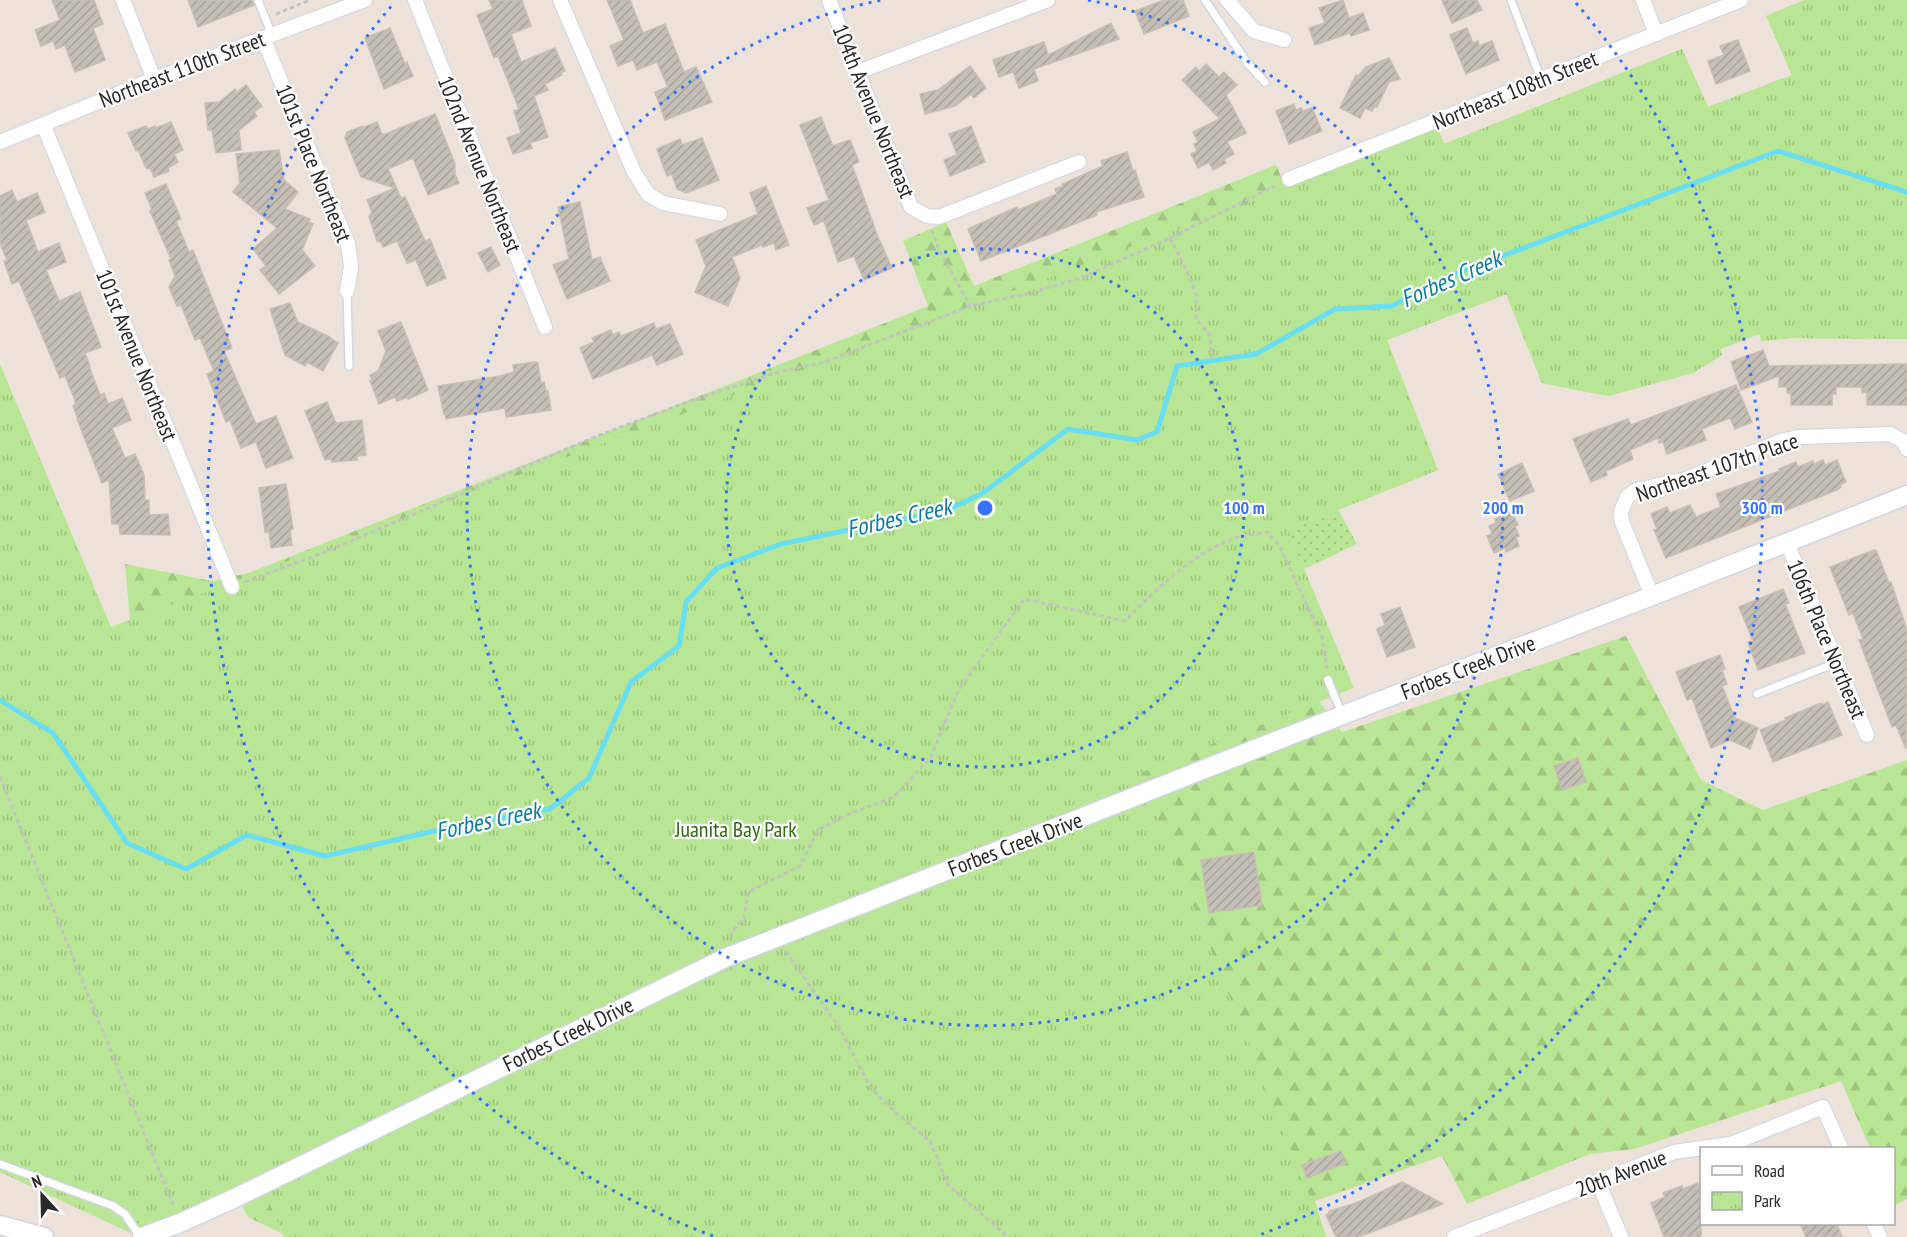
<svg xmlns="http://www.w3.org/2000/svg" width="1907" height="1237" viewBox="0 0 1907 1237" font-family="'PT Sans Narrow',sans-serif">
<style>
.grass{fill:url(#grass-dots)}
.forest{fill:url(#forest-firs)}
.park{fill:url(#park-tufts)}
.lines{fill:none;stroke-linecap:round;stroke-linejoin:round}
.stream{stroke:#68dff4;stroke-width:5}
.building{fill:url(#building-hatch);stroke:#c8beb4;stroke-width:1.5}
.service-casing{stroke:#d0d5e3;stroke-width:10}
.minor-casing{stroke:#d0d5e3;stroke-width:16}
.tertiary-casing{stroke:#d0d5e3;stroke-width:21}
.path{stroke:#c3c3c3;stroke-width:3;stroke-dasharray:4.5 3;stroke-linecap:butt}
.service{stroke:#fff;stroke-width:7}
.minor{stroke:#fff;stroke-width:14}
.tertiary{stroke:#fff;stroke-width:18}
.ring{fill:none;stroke:#3572ff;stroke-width:3;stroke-dasharray:3 6}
.labels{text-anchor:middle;stroke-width:4.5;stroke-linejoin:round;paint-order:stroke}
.street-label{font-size:22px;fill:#292929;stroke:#fff}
.park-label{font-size:22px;fill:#316916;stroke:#fff}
.water-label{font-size:24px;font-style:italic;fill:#077c9f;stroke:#fff}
.centre{fill:#3572ff;stroke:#fff;stroke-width:3}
.ring-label{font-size:18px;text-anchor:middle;font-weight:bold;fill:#3572ff;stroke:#fff;stroke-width:4.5;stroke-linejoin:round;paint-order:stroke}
</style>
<defs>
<pattern id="grass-dots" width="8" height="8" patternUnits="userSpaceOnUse" patternTransform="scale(1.5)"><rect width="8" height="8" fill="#b9e694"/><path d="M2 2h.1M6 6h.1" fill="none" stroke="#9fc580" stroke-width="1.8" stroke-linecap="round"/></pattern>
<pattern id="forest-firs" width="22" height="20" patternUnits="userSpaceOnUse" patternTransform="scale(1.5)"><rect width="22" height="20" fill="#b9e694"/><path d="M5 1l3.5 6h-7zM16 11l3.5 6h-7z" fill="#9fc580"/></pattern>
<pattern id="park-tufts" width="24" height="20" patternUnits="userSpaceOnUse" patternTransform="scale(1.5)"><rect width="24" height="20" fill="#b9e694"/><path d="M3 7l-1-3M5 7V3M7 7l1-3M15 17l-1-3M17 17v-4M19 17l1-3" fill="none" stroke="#9fc580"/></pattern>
<pattern id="building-hatch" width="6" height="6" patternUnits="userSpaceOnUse" patternTransform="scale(1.5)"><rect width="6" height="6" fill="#c4beb6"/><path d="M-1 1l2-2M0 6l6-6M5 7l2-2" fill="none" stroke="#a8a39c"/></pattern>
</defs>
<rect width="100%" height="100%" fill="#ece2da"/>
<path class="grass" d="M1336,506L1357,544L1300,571L1283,533Z"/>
<path class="forest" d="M1805,0H1907V339L1791,338L1762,341L1759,334L1720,349L1722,355L1693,373L1608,396L1542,383L1506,294L1387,340L1438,470L1288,530L1319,701L1342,732L1626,636L1701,780L1763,810L1907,760V1199L1894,1206V1148H1870L1841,1081L1634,1149L1590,1154L1467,1204L1442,1156L1315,1201L1326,1237H289L248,1217L228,1179L133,653L125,564L212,581L248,573L928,306L903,241L946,222L974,286L1276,165L1286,188L1437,127L1444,144L1682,49L1708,107L1792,75L1766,16Z"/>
<path class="park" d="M1805,0H1907V339L1791,338L1762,341L1759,334L1720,349L1722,355L1693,373L1608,396L1542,383L1507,294L1387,340L1438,470L1288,530L1354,688L1140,773L1326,1237H284L263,1188L139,1237L0,1172V364L111,627L1286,189L1437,127L1444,144L1682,49L1708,107L1792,75L1766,16Z"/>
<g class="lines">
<path class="stream" d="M0,700L53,733L127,843L186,869L247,835L325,856L469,823L550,809L589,778L631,682L679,646L686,602L717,568L781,544L891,521L941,513L983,493L1068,429L1137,440L1157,432L1177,366L1256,354L1335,309L1392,306L1445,278L1778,151L1907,192"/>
</g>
<g class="building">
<path d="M52,0H94L103,24L93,28L105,60L75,72L65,45L56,49L53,41L41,46L35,30L60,20Z"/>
<path d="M188,0H252L254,5L198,27Z"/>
<path d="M489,0H522L531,26L511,34L521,62L555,48L565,71L561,73L562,75L545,84L548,90L534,96L548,137L530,143L532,148L513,154L507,138L521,133L514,111L519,109L498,56L494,58L477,15L493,9Z"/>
<path d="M607,0H630L643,33L665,24L684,72L696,67L712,102L665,120L655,92L668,87L657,62L637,70L633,60L618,66L610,46L624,40Z"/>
<path d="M1164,0H1183L1189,16L1144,34L1135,11Z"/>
<path d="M1343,0L1349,18L1363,13L1369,30L1351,36L1350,33L1315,45L1309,28L1325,23L1319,8Z"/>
<path d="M1442,0H1477L1482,10L1452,23Z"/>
<path d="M1111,23L1119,39L1051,63L1050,60L1051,63L1034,69L1038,81L1019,88L1013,72L999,77L993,60L1044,42L1048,55Z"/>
<path d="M390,28L405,64L407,62L413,76L384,89L365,38Z"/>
<path d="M1467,28L1473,43L1478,41L1479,46L1492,41L1499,60L1466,74L1450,35Z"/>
<path d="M1738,40L1750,71L1716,84L1708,61L1724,55L1720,46Z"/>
<path d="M1389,58L1400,79L1389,82L1377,107L1375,106L1372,111L1365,108L1360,118L1340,108L1356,75L1358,76L1366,67Z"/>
<path d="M1206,64L1219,77L1224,72L1237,85L1226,95L1246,133L1227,142L1234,154L1224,159L1226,163L1213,170L1209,162L1198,168L1191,154L1197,151L1194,144L1198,142L1193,132L1220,119L1182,80L1196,67L1199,71Z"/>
<path d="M970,66L986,88L974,98L971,94L955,106L925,114L920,94L938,90Z"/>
<path d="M246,85L262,106L254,112L257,116L239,130L241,150L216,153L212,130H208L205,103L219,102L235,89L237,92Z"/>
<path d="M1294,104L1296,110L1301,108L1303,111L1312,108L1322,131L1289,144L1276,111Z"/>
<path d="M435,114L455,164V174L459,183L428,195L413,158L388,169L401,198L405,197L425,241L430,239L446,278L427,286L416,260L407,263L397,241L383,247L381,242L377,241L369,217L372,212L367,200L395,188L361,177L345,138L347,132L362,126V128L377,122L382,134H385Z"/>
<path d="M821,117L833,146L850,140L859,162L852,165L878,237L892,268L864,280L854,256L838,262L824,221L814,225L807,208L829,200L800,125Z"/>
<path d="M171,122L183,150L174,154L178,162L168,168L169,171L154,177L151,169L146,168L138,150L136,151L128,133L146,126L148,129L155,126L156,128Z"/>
<path d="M971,126L985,162L950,176L944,160L957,155L949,134Z"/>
<path d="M702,138L719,180L686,193L677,189L672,174L667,176L657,149L680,139L682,145Z"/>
<path d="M279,150L284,180L298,192L285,209L310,219L308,222L313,224L302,250L315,266L279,294L260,270L266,266L253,249L277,228L233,192L240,183L236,154Z"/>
<path d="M1127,152L1133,171L1135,170L1144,197L1096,212L1097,215L981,261L968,229L1017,207L1018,210L1057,194L1055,189L1063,186L1062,184L1103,166L1101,161Z"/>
<path d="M166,184L181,219L176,221L189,252L193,250L232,348L224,351L256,424L276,416L293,458L266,468L256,442L241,448L230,420L226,422L207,374L214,371L200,338L195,340L181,305L177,306L169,287L175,276L169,260L171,259L150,211L152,210L145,193Z"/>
<path d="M766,186L789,245L776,250L774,243L763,247L762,245L732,257L740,278L728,306L695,292L706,266L696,240L758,214L750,193Z"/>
<path d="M12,190L17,202L37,193L45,212L26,220L38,252L59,243L66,262L46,270L59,301L80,292L101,347L85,353L90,366H89L100,395L104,393L108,404L122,398L131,420L112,428L125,458L135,454L144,475L145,500H149V515L168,514L170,535L120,534L119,524H112L109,480L102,483L77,419H78L73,406L75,405V400L65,376L60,378L19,281L12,284L6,267L4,261L7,260L0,243V196Z"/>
<path d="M580,202L592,260L600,257L610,281L567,299L553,265L569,259L558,207Z"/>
<path d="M491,247L500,265L488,272L478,253Z"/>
<path d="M290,303L298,322L330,337V338L338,343L323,371L307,362L305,366L285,355L270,309Z"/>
<path d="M401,322L428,390L408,399V397L397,401L395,397L379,404L370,381L372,380L370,375L378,371L386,351L378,331Z"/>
<path d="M654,323L656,329L670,324L683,354L657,365L652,355L593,379L580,348L594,342L592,338L611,330L613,335L619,332L621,336Z"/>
<path d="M1763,350L1769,366L1907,364V405H1867V392L1862,393V387H1836V394H1832V405H1791V394L1787,393V387H1779V376L1741,390L1731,362Z"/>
<path d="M535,362L538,363L541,383L544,382L546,391H548L551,410L506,417L505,408L446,419L445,414H444L438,386L500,376L514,372L513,365Z"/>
<path d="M1736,385L1752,422L1735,429L1730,418L1727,419L1702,429L1706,440L1667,454L1663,442L1659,443L1658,438L1630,450L1633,459L1606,471L1607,475L1591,482L1573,439L1628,419L1631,425Z"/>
<path d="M327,402L336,423L362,420L366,455L357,456V460L332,462L331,459L325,460L305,411Z"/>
<path d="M1823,460L1825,465L1837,460L1846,482L1840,485L1841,487L1837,490L1666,558L1654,530L1657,529L1651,514L1667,507L1670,513L1690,505L1696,517L1721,507L1716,494L1780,471L1779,469L1796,462L1798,467L1813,461L1814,464Z"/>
<path d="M1522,463L1534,491L1510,501L1498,474Z"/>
<path d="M286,484L293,529L290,530L292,545L271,548L269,532H265L259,488Z"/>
<path d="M1512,512L1518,525L1515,526L1519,536L1516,537L1519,546L1506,552L1505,548L1494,553L1487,536L1492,534L1489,526L1496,523L1495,519Z"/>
<path d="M1874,550H1876L1889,583L1891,582L1907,630L1906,749L1896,725L1892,727L1859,640L1863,639L1853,613L1849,615L1830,567Z"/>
<path d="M1783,589L1789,603L1785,604L1805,653L1758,670L1748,642L1753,641L1739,607Z"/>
<path d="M1400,607L1415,647L1387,657L1377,629L1385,625L1381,614Z"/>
<path d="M1720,655L1725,669L1722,670L1727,684L1722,686L1735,718L1758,728L1750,749L1730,740L1711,748L1692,698L1687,700L1676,672Z"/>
<path d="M1828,702L1842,735L1773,762L1760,730L1786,720L1785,718L1821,703L1822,705Z"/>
<path d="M1578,758L1586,782L1562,790L1554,766Z"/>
<path d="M1254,852L1262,905L1209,913L1201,860Z"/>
<path d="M1341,1151L1346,1163L1307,1178L1302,1165Z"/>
<path d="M1402,1182L1443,1204L1359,1237H1336L1326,1215L1329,1213V1211L1356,1203Z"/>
<path d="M1698,1183L1701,1192V1237H1664L1651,1203L1665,1197L1663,1193L1682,1186L1683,1189Z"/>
<path d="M1800,1224H1837L1842,1237H1806Z"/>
</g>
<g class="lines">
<g class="service-casing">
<g id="service">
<path d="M258,0L272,35"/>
<path d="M1205,0L1248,64L1265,82"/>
<path d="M1511,0L1541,79"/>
<path d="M347,291L349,366"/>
<path d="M1328,680L1342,714"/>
<path d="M1757,694L1838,662"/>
<path d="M0,1164L113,1206L125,1214L140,1237"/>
</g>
</g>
<g class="minor-casing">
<g id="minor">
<path d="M123,0L154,79"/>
<path d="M415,0L545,327"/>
<path d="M560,0L634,172L648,194L663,203L720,214"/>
<path d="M829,0L911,207L927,216L939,217L1079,162"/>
<path d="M1227,0L1254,31L1284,40"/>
<path d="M1643,0L1656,34"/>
<path d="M263,38L348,244L351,267L347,291"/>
<path d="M858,72L1048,0"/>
<path d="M43,124L232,587"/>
<path d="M0,142L154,79L365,0"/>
<path d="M1289,179L1741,0"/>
<path d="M1787,543L1867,735"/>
<path d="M1652,596L1622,522L1621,512L1627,497L1636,490L1686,479L1784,440L1801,437L1890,434L1903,441L1907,449"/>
<path d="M1598,1182L1621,1237"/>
<path d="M1874,1224L1880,1237"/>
<path d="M1454,1237L1674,1152L1731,1144L1823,1107L1841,1148"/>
</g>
</g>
<g class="tertiary-casing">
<g id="tertiary">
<path d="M0,1225L44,1237"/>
<path d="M142,1237L180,1223L235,1198L725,958L1291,735L1652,596L1907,495"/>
</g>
</g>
<g class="path">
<path d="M276,14L310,0"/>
<path d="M932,230L938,248L970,306"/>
<path d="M1170,238L1187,271L1196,295V319L1210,335L1212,361"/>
<path d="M245,582L325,552L597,436L690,401L778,372L825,362L970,306L1026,294L1081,278L1170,238L1275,186"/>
<path d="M0,777L174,1207"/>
<path d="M731,937L732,932L744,918L748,892L800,866L818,830L849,814L894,797L931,757L958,691L1024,599L1125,621C1158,588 1190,555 1235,538C1245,535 1257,534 1267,532L1280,547L1322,637L1327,669"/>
<path d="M786,952L839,1027L870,1087L896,1113L930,1141L948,1185L1008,1237"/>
</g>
<use href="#service" class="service"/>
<use href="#minor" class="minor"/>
<use href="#tertiary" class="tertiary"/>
</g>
<g class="ring">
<circle cx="985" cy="508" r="259"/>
<path d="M1088 0A518 518 0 1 1 882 0"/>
<path d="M713 1236A777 777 0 0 1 394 3M1576 3A777 777 0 0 1 1257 1236"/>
</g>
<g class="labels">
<g class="street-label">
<text transform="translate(182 69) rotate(-21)" y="8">Northeast 110th Street</text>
<text transform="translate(1515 90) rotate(-22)" y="8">Northeast 108th Street</text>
<text transform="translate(874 111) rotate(68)" y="8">104th Avenue Northeast</text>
<text transform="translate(314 163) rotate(68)" y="8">101st Place Northeast</text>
<text transform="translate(480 164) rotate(68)" y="8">102nd Avenue Northeast</text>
<text transform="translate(137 355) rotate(68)" y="8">101st Avenue Northeast</text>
<text transform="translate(1717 467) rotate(-19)" y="8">Northeast 107th Place</text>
<text transform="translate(1827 639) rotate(67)" y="8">106th Place Northeast</text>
<text transform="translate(1468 667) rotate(-21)" y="8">Forbes Creek Drive</text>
<text transform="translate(1015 844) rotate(-21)" y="8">Forbes Creek Drive</text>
<text transform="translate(568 1034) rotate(-26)" y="8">Forbes Creek Drive</text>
<text transform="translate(1621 1173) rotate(-21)" y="8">20th Avenue</text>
</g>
<g class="park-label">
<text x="736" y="837">Juanita Bay Park</text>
</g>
<g class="water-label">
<text transform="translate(1451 279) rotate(-24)" y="8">Forbes Creek</text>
<text transform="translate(899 518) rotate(-13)" y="8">Forbes Creek</text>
<text transform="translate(488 821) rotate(-12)" y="8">Forbes Creek</text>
</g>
</g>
<circle cx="985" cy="508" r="9" class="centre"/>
<g class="ring-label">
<text x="1244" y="514">100 m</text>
<text x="1503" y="514">200 m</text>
<text x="1762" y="514">300 m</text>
</g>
<rect x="1700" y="1147" width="195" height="78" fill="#ffffff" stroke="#a9a9a9" stroke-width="1.5"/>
<rect x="1712" y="1166" width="30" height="9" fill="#ffffff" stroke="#a9a9a9" stroke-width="1.5"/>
<text x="1754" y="1177" font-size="18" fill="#292929">Road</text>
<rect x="1712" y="1192" width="30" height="18" fill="url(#park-tufts)" stroke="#a9a9a9" stroke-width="1.5"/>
<text x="1754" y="1207" font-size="18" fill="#292929">Park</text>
<g transform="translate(42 1195) rotate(338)" stroke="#ffffff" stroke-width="4.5" paint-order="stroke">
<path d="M0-4.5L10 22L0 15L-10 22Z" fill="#292929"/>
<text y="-9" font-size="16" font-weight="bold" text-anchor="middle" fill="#292929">N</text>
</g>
</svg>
